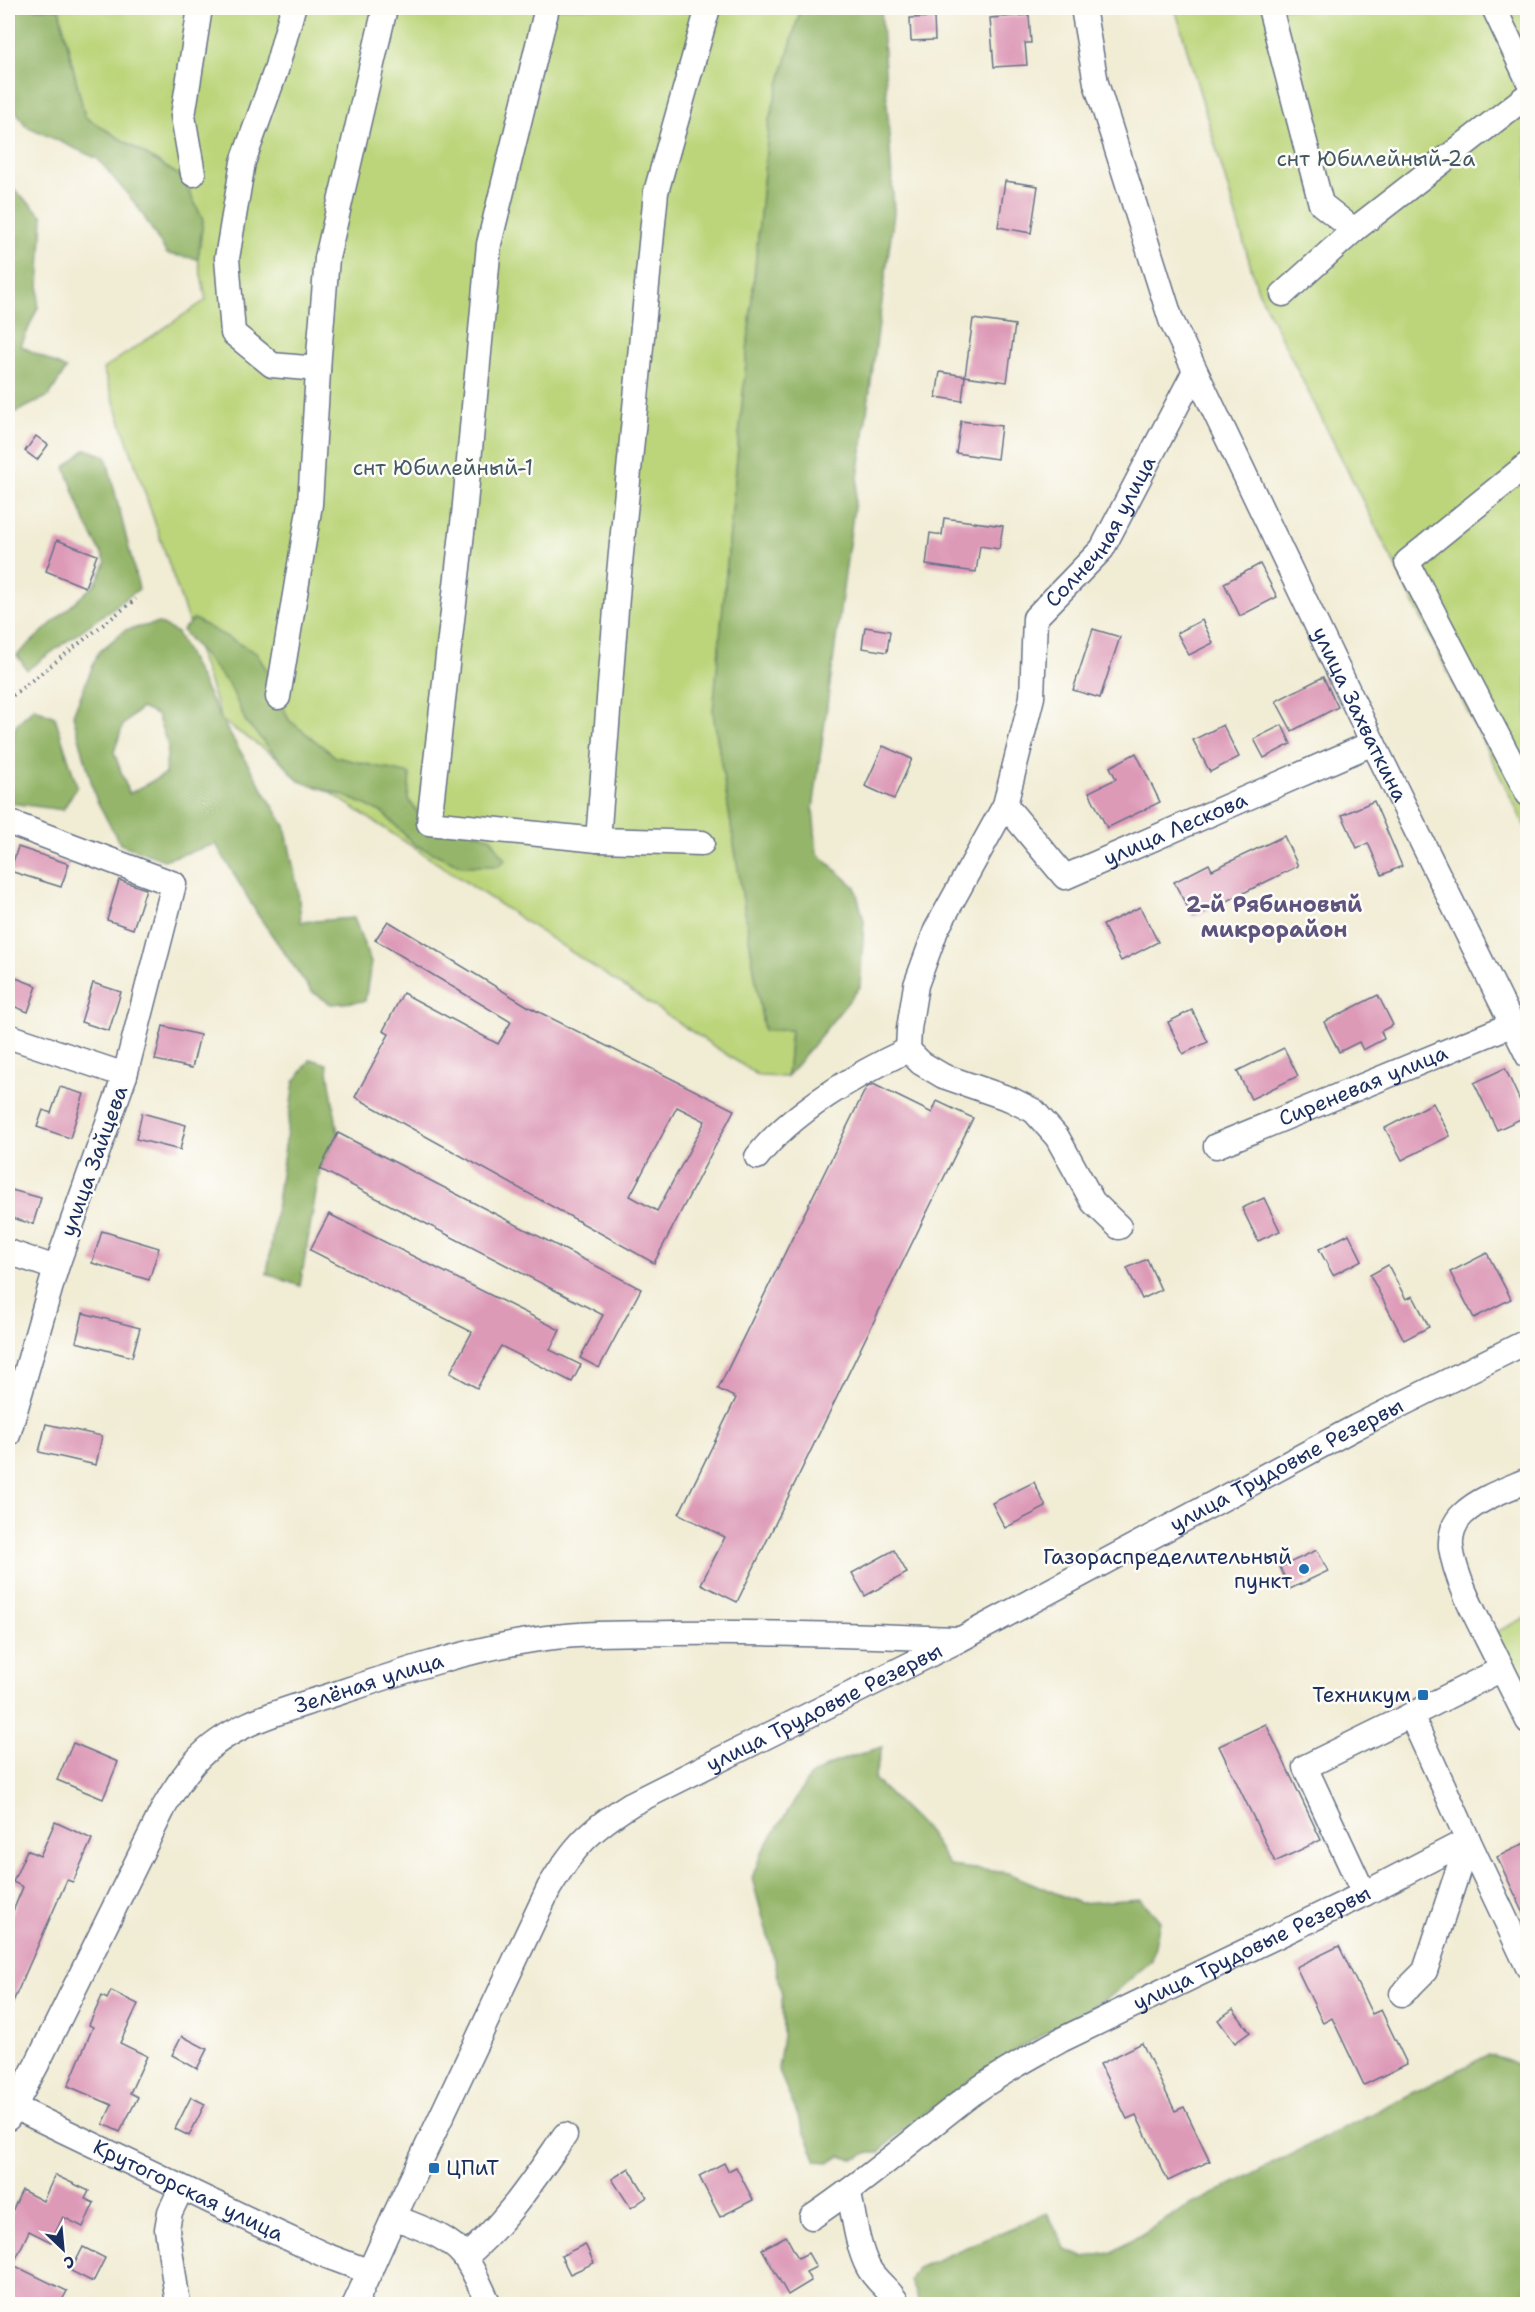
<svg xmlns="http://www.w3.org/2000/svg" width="1535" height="2312" viewBox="0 0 1535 2312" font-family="'Shantell Sans',sans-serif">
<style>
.green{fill:#bcd57a;stroke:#6c826c;stroke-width:1.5}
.forest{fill:#95b66a;stroke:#587264;stroke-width:1.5;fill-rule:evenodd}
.building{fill:#dd9ab7;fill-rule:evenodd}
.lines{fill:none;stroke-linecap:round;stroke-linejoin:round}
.minor-casing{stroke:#667187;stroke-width:27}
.path{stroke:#667187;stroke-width:4;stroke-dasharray:1.5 4.5;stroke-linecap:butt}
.minor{stroke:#fff;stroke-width:24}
.poi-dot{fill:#1f6fb2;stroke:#fdfcf7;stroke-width:2}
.labels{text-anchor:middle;stroke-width:5;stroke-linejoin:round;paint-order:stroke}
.park-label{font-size:21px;fill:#435865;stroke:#fdfcf7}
.street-label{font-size:21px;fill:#1b2f5e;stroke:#fdfcf7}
.poi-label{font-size:21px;fill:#1b2f5e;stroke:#fdfcf7;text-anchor:end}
.neighbourhood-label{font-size:22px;font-weight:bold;fill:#5f547d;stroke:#fdfcf7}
</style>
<rect width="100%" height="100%" fill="#fdfcf7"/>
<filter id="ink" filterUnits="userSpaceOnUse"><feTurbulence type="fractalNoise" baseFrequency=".0167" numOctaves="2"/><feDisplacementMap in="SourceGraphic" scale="12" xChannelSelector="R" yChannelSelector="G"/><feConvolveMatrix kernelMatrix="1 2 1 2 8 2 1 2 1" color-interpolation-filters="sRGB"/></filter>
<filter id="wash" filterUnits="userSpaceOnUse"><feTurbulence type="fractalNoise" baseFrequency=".008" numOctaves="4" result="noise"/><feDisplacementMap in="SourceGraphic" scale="24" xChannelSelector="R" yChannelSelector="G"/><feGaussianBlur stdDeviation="1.35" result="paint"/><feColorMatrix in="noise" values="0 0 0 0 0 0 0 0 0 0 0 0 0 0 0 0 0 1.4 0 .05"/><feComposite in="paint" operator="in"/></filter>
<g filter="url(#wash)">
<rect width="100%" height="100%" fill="#f1ecd4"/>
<g class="green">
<path d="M34,8H801L769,120L713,712L764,1031L791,1029L787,1077L759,1076L222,721L103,369L206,300L198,259L203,220L182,177L85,117L59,9Z"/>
<path d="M1175,8H1527V830L1258,291Z"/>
<path d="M1527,1617V1692L1524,1694L1494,1633Z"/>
</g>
<g class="forest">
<path d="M8,8L59,9L85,117L182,177L203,220L198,259L167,254L138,207L98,159L26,126L8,99Z"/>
<path d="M801,8H881L894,213L813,809L817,853L855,887L864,921L860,987L787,1077L791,1030L764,1031L713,712L769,120Z"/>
<path d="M8,184L43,216L38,307L21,346L66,369L49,396L8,416Z"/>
<path d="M86,449L106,456L139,589L27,670L17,655L96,583L106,562L86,524L65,467Z"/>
<path d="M194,619L256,653L269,673L289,720L336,757L410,774L408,799L419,814L491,838L505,860L499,866H462L415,845L383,813L345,796L299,781L246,722L230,686L182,630Z"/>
<path d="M159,623L177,633L222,721L285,826L298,890L301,922L354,918L371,963L365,1001L331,1004L311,991L258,915L216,844L164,860L120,844L96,799L73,715L98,653L125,630ZM141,708L157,715L168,746L165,774L129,794L114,752L123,725Z"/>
<path d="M34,708L55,717L77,786L63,810L11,803L8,761L16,725Z"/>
<path d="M311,1059L327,1064L338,1133L320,1169L300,1286L267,1274L294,1082Z"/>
<path d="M882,1747L874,1779L929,1833L949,1866L1008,1873L1079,1903L1141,1899L1160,1921L1152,1960L1111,1996L1035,2039L967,2083L894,2137L879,2153H866C857,2161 852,2160 841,2156L829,2162L817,2161L778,2069L783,2036L782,1996L775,1962L752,1878L761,1854L810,1776L836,1762Z"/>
<path d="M1488,2055L1512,2062L1527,2071V2304H920L910,2280L917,2268L1047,2213L1066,2250L1084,2257L1111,2253L1185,2208Z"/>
</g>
<g id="blocks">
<g class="building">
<path d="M1029,15L1031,43H1025L1027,65L994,67L990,18Z"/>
<path d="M934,17L935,40L911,41L910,18Z"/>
<path d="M1005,181L1038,186L1031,233L998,227Z"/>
<path d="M973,319L1015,325L1007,382L965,376Z"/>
<path d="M940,372L965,376L962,401L936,397Z"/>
<path d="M961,421L1001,426L997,459L956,453Z"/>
<path d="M36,436L48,445L37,460L25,451Z"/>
<path d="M944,518L1003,526L999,549L980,546L976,572L926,565L930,533L942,535Z"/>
<path d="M57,540L97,555L85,587L46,571Z"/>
<path d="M1260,564L1277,597L1240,616L1224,583Z"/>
<path d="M1202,620L1213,643L1189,655L1177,633Z"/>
<path d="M865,627L890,631L887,652L862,648Z"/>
<path d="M1093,629L1120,637L1100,698L1073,690Z"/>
<path d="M1323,677L1338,707L1292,731L1276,701Z"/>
<path d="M1223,725L1239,757L1210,772L1193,740Z"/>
<path d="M1282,725L1291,744L1264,758L1254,739Z"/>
<path d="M883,746L912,759L894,799L865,786Z"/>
<path d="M1136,753L1160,802L1107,828L1089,792L1116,779L1110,767Z"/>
<path d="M1374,801L1402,866L1382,875L1368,843L1357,848L1342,815Z"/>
<path d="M1284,836L1298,866L1193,918L1174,882L1209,864L1212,870Z"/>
<path d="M18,847L69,864L61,887L10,871Z"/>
<path d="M119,880L146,889L133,929L107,920Z"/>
<path d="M1140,907L1158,942L1121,961L1103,925Z"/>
<path d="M388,921L529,1007L734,1110L654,1263L355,1097L389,1034L383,1031L403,993L498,1044L511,1022L375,940ZM677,1107L705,1121L657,1211L630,1196Z"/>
<path d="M8,975L37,986L28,1012L8,1004Z"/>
<path d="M93,983L121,992L109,1031L81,1022Z"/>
<path d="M1378,995L1393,1025L1381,1031L1384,1039L1363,1050L1359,1042L1339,1052L1324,1022Z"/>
<path d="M1192,1010L1208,1042L1183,1054L1168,1022Z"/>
<path d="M163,1026L200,1035L192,1068L155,1060Z"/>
<path d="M1284,1048L1298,1076L1251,1099L1237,1071Z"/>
<path d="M1505,1068L1527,1116L1497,1130L1474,1083Z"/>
<path d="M873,1084L932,1113L937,1101L973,1118L737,1602L701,1584L725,1537L679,1514L736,1398L718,1389L866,1088Z"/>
<path d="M60,1087L84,1094L70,1138L37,1127L43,1110L51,1113Z"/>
<path d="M1433,1103L1450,1136L1402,1160L1385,1128Z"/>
<path d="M142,1113L186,1125L180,1150L136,1139Z"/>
<path d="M338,1133L641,1289L599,1368L580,1358L603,1315L320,1169Z"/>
<path d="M8,1189L41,1198L33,1224L8,1217Z"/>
<path d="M1264,1198L1280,1231L1258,1241L1242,1208Z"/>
<path d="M329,1214L560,1330L550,1350L581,1365L572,1382L501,1346L477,1388L450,1373L472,1332L310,1250Z"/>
<path d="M102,1231L159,1248L149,1280L92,1263Z"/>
<path d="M1349,1234L1362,1260L1333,1275L1319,1249Z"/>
<path d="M1487,1253L1511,1299L1474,1318L1450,1272Z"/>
<path d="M1147,1259L1161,1290L1142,1299L1127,1268Z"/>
<path d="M1388,1265L1406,1299L1413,1296L1429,1327L1404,1340L1370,1275Z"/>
<path d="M83,1313L140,1328L132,1357L76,1342Z"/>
<path d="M46,1424L102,1436L96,1465L39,1452Z"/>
<path d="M1034,1482L1046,1507L1005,1528L992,1503Z"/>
<path d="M894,1550L907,1573L865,1596L852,1573Z"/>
<path d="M1317,1550L1328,1571L1290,1589L1280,1567Z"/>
<path d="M1266,1724L1321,1840L1275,1862L1219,1746Z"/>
<path d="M73,1743L118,1762L103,1799L57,1780Z"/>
<path d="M55,1822L92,1839L73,1882L67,1880L8,2013V1923L23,1887L13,1882L27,1850L40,1856Z"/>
<path d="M1527,1842V1920L1497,1857Z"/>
<path d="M1339,1946L1372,2014L1381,2010L1407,2064L1364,2085L1332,2018L1323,2023L1296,1967Z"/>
<path d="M111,1991L138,2004L120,2043L147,2056L130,2093L138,2097L120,2132L103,2124L112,2105L68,2086L93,2027L89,2025L102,1996L107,1999Z"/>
<path d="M1233,2009L1250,2032L1235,2043L1218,2020Z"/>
<path d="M182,2036L207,2049L197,2069L172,2055Z"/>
<path d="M1142,2043L1175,2111L1184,2107L1210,2161L1168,2181L1136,2115L1127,2119L1100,2064Z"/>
<path d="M191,2097L205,2104L189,2136L175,2129Z"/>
<path d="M724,2163L728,2171L736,2167L753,2200L720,2217L699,2176Z"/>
<path d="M629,2168L647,2197L631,2208L612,2179Z"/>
<path d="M55,2175L89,2191L85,2199L94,2203L83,2227L63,2217L51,2242L29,2231L13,2265L67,2291L60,2304H23L8,2297V2220L22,2190L43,2201Z"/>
<path d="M786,2236L798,2258L808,2253L816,2267L806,2272L811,2281L788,2295L762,2249Z"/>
<path d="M585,2244L594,2263L570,2274L561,2256Z"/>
<path d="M83,2247L105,2258L93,2282L71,2271Z"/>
</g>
</g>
</g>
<g filter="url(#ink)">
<use href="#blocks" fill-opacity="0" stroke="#667187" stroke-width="1.5"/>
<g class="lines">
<g class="minor-casing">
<g id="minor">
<path d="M293,8L276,70L243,162L227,258L233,333L272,365L318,369"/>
<path d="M547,8L489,244L464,515L429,823L598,840L618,584L656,192L708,8"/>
<path id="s1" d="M1083,8L1096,83L1171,320L1373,743L1528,1056"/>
<path d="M1270,8L1321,204L1354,230"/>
<path d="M1494,8L1528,80"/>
<path d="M193,174L183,116L200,8"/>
<path d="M1283,294L1354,230L1528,95"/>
<path d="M1528,464L1407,562L1528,794"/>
<path d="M278,697L310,504L319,355L327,258L385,8"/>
<path id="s2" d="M1005,805L1065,877L1373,743"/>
<path d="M8,822L174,884L125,1075L56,1268L8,1435"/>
<path d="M598,840L702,843"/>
<path d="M8,1036L125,1075"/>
<path id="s3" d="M908,1050L909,1029L916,985L936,930L1005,805L1032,697L1035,618L1102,549L1195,371"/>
<path d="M908,1050L921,1063L943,1076L1010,1099L1034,1111L1057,1137L1093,1202L1119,1227"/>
<path id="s4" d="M1216,1146L1511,1025"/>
<path d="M757,1157C791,1113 858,1073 908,1050"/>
<path d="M8,1252L56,1268"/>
<path d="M1502,1669L1528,1721"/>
<path d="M1468,1840L1528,1967"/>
<path d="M1364,1894L1305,1767L1411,1715"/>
<path d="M1402,1994L1425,1971L1468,1840"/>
<path id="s5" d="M8,2104L273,2231L327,2256L370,2272"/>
<path id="s6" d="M8,2118L37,2064L164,1807C173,1791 183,1776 195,1762C231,1721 291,1709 341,1692C404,1671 467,1650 533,1640C579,1632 627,1634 674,1633C768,1632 861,1635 955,1639"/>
<path d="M849,2193C854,2216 857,2246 868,2267C876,2282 890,2289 898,2304"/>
<path d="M394,2217C417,2227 447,2235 463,2255C474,2269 481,2289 489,2304"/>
<path id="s7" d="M812,2217C869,2179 919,2134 973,2093C1000,2073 1031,2057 1061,2040L1364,1894L1468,1840L1411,1715L1502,1669C1486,1634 1456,1585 1451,1547C1450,1535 1454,1522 1463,1514C1480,1498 1507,1489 1528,1480"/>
<path d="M465,2257C506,2223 534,2179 565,2135"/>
<path d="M178,2304L167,2229L170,2212L181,2189"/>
<path id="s8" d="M355,2304L394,2217L549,1888C574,1846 590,1830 631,1804L959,1640L1356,1427L1528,1341"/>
</g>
</g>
<path class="path" d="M8,699L136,599"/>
<use href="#minor" class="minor"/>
</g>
</g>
<g class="poi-dot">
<circle cx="1304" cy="1569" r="6"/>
<rect x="1417" y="1689" width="12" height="12" rx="3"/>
<rect x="428" y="2162" width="12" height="12" rx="3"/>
</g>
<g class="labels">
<g class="park-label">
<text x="1376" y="166">снт Юбилейный-2а</text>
<text x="443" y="475">снт Юбилейный-1</text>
</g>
<g class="street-label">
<text dy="7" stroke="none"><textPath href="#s3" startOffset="567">Солнечная улица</textPath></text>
<text dy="7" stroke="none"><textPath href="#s1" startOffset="762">улица Захваткина</textPath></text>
<text dy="7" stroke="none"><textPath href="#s2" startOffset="214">улица Лескова</textPath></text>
<text dy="7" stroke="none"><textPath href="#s4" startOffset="159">Сиреневая улица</textPath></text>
<text transform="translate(94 1161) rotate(-70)" y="7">улица Зайцева</text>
<text dy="7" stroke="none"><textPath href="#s8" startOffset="1316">улица Трудовые Резервы</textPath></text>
<text dy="7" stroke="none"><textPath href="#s6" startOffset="596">Зелёная улица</textPath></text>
<text dy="7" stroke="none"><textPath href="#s8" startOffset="794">улица Трудовые Резервы</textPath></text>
<text dy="7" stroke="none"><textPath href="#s7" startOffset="518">улица Трудовые Резервы</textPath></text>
<text dy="7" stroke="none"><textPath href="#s5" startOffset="200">Крутогорская улица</textPath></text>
</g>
<g class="poi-label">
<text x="1292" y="1564">Газораспределительный<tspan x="1292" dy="24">пункт</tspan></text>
<text x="1411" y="1702">Техникум</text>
<text x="446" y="2175" text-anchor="start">ЦПиТ</text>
</g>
<g class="neighbourhood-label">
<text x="1274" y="912">2-й Рябиновый<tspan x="1274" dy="25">микрорайон</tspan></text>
</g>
</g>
<rect width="1535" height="2312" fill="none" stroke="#fdfcf7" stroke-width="30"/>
<g transform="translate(63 2249) rotate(154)" stroke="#fdfcf7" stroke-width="4.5" paint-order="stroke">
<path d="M0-4.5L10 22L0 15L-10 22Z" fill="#1b2f5e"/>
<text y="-9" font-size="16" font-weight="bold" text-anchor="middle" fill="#1b2f5e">С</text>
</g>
</svg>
